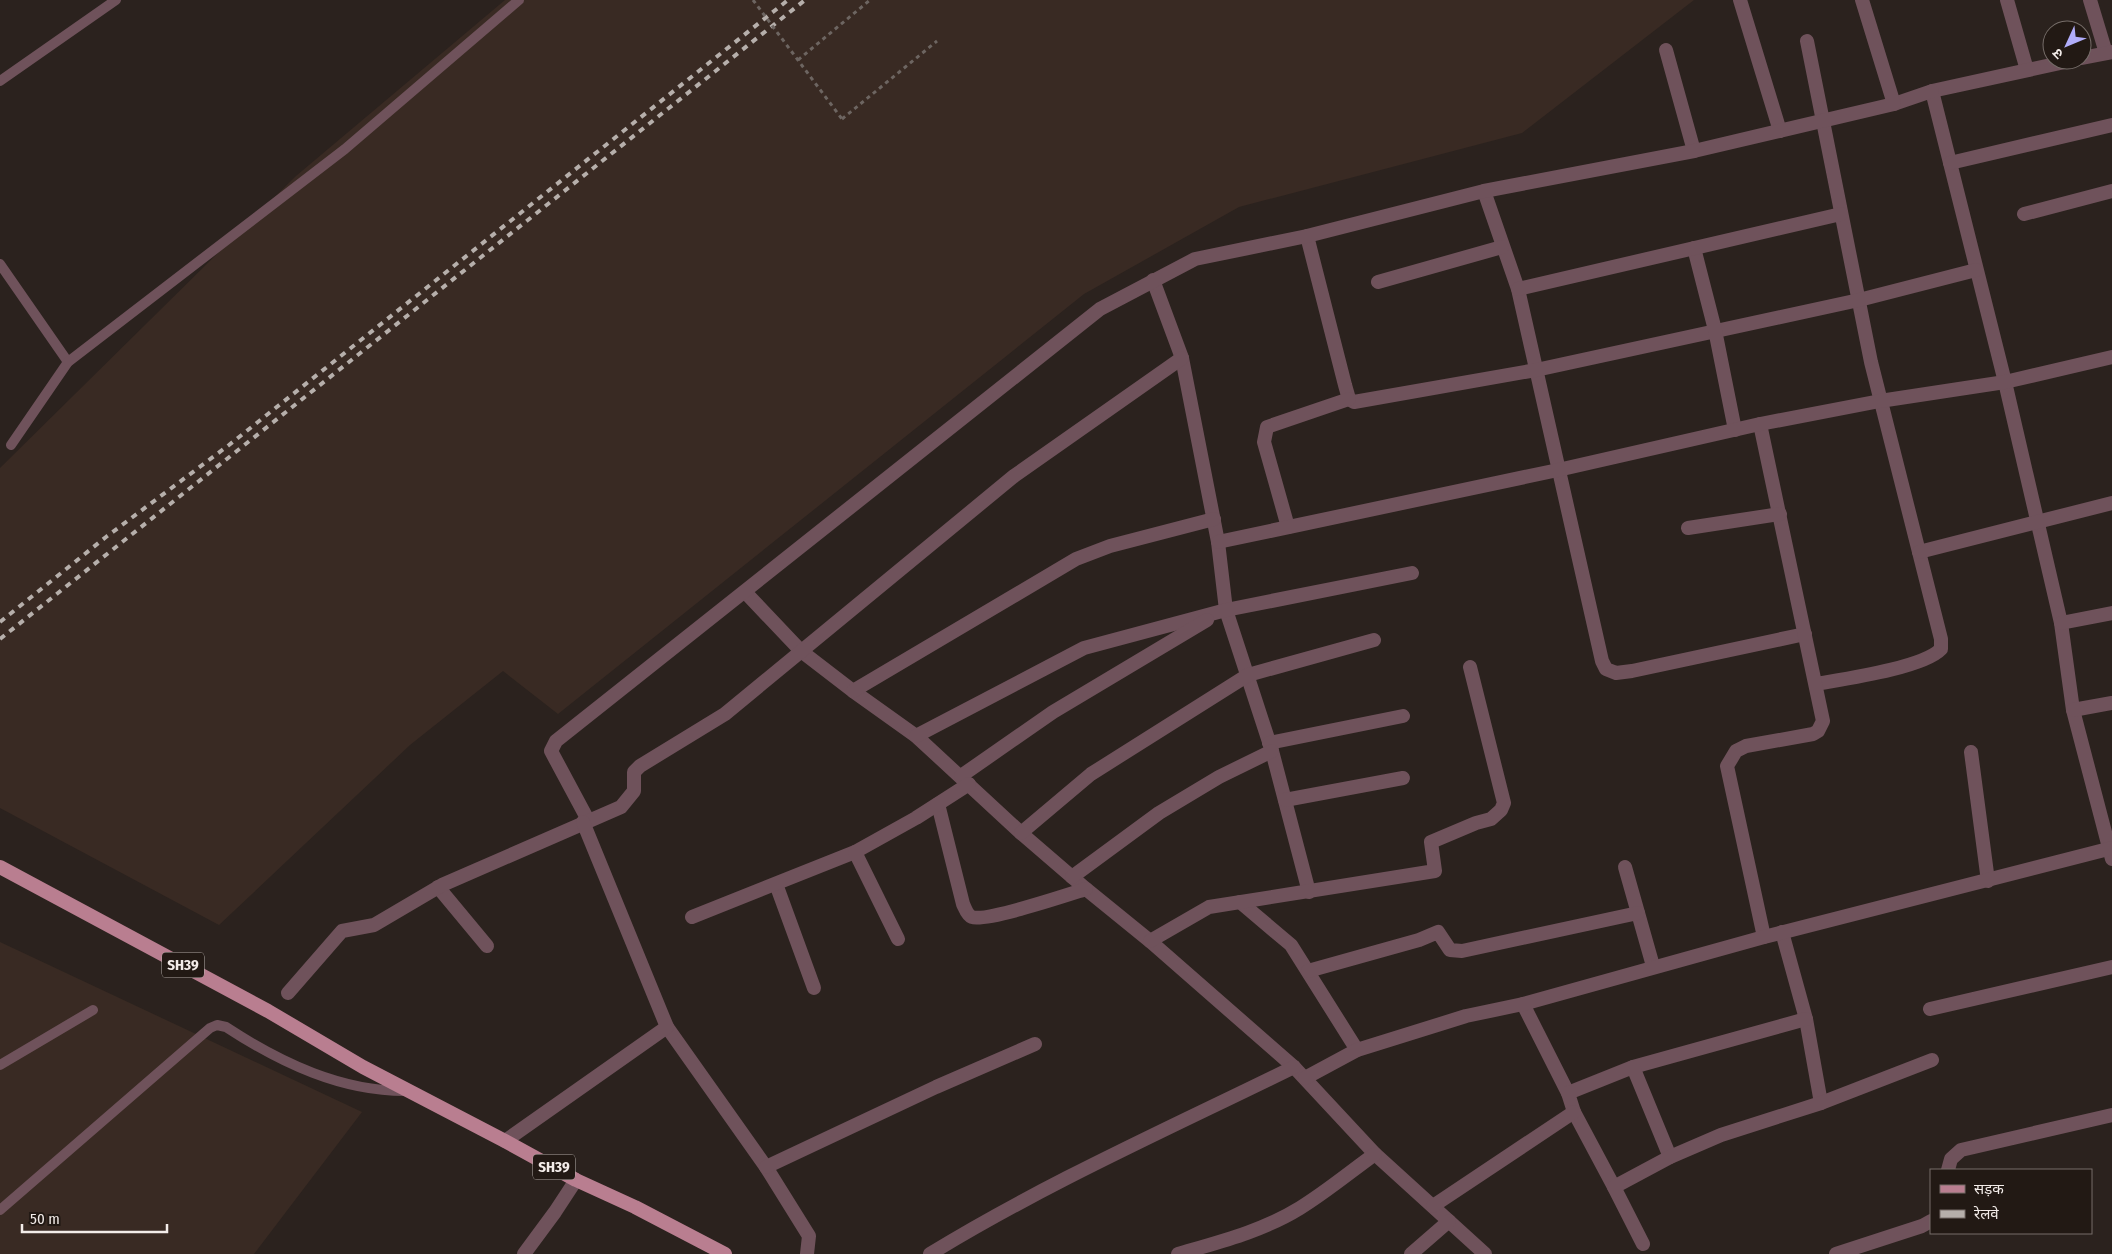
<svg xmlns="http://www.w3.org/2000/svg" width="2112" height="1254" viewBox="0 0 2112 1254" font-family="'Fira Sans Condensed','Noto Sans Devanagari',sans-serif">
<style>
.built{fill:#392a23}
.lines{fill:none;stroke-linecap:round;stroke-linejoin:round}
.path{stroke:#6d6561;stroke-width:3;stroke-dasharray:4 4;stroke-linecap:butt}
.service{stroke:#6f525b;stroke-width:10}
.minor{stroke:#6f525b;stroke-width:14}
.primary{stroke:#b97e90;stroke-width:14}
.rail{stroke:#b6afab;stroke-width:4;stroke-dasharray:6 6;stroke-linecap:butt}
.path-bridge{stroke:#6d6561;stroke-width:3;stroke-dasharray:4 4;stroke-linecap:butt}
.labels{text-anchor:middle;stroke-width:4.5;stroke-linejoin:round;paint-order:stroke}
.shield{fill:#221914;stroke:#b4ada9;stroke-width:1}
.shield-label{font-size:15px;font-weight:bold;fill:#f3ece9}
</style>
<rect width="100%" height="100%" fill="#2b221e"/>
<g class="built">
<path d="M505,0H1694L1522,133L1239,207L1084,294L558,714L503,671L410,745L219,925L0,808V468L296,176Z"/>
<path d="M0,942L362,1112L254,1254H0Z"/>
</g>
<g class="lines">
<g class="path">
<path d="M798,60L870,0"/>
<path d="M842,119L937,41"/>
</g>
<g class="service">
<path d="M0,81L116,0"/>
<path d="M0,264L68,362"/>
<path d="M11,445L68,362L345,149L519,0"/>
<path d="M0,1065L93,1010"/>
<path d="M0,1210L210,1028L217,1025L226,1027C281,1063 342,1092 408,1091"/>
</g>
<g class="minor">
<path d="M1740,0L1780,131"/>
<path d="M2007,0L2027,70"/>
<path d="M2090,0L2106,53"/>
<path d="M1807,41L1871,362L1941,639V649C1923,668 1844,679 1816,684"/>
<path d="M1666,50L1694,151"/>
<path d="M2082,58L2112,52"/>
<path d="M2074,60L1932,91L2005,382L2061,623L2073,710L2112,859"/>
<path d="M1894,104L1932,91"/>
<path d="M1950,163L2112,125"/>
<path d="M1484,191L1518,289L1602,661L1606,669L1616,673L1632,671L1805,634"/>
<path d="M2024,214L2112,191"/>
<path d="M1307,236L1345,385L1349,399L1354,402L1536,370L1859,300L1976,270"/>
<path d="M1694,248L1715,330L1735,430"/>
<path d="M1153,280L1182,358L1218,542L1226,610L1272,751L1309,892"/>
<path d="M1378,282L1502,247"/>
<path d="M1518,289L1841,214"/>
<path d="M1760,424L1823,721L1818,731L1813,734L1746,746L1736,751L1727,766L1764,937"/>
<path d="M1288,527L1264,442L1267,427L1349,399"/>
<path d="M1688,528L1780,514"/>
<path d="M1218,542L1558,470L1760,424L1880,401L2005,382L2112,357"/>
<path d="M1919,552L2112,503"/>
<path d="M745,592L801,651L853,691L916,736L1021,833L1086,889L1150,941L1294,1067L1375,1154L1485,1254"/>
<path d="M2061,623L2112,613"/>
<path d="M853,691L1076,559L1110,546L1214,519"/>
<path d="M2073,710L2112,703"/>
<path d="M916,736L1084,648L1226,610L1412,573"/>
<path d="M1269,743L1403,716"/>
<path d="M1971,752L1988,881"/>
<path d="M961,776L1053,712L1207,620"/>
<path d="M1285,800L1403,778"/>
<path d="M938,804L963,904C965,908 967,915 972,917C986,922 1067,895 1086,889"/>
<path d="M588,820L551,751L556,741L1100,309L1195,259L1307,236L1484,191L1694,151L1894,104L1862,0"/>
<path d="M1021,833L1091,774L1248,675L1374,640"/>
<path d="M1625,867L1653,966"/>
<path d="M1072,877L1159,813L1219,777L1272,751"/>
<path d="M776,884L814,988"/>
<path d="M438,887L487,946"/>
<path d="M1240,902L1291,945L1357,1050"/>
<path d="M692,917L855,852"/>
<path d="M1782,932L1806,1019L1821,1103"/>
<path d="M898,939L855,852L916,818L969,784"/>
<path d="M1150,941L1209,907L1435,871L1431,842L1476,823L1491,819L1501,810L1504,803L1470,667"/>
<path d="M1308,971L1419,940L1438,932L1450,950L1462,951L1638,913"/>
<path d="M288,993L342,931L374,925L442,885L621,807L634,791V772L640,766L725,714L1014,476L1182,358"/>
<path d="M1523,1004L1568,1093"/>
<path d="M1930,1009L2112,967"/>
<path d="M667,1027L766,1167L809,1236L807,1254"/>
<path d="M1633,1067L1806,1019"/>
<path d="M1305,1078L1357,1050L1466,1016L1523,1004L1764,937L2112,848"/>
<path d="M505,1141L667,1027L583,822"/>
<path d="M766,1167L936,1087L1035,1044"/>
<path d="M1948,1170L1951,1159L1961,1150L2112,1115"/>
<path d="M1614,1187L1574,1112L1568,1093L1633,1067L1670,1157"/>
<path d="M1433,1206L1574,1112"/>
<path d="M1643,1244L1614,1187L1670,1157L1721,1135L1821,1103L1932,1060"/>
<path d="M524,1254L555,1212L576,1180"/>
<path d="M930,1254C1046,1183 1172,1127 1294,1067"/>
<path d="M1178,1254C1219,1242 1263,1231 1300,1208C1326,1192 1350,1172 1375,1154"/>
<path d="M1411,1254L1449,1221"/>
<path d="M1836,1254L1922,1226L1931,1221"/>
</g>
<path class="primary" d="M0,867L268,1011L363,1067L505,1141L576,1180L635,1207L725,1254"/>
<g class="rail">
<path d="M0,622L106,537L229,445L788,0"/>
<path d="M0,639L805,0"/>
</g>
<path class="path-bridge" d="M753,0L842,119"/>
</g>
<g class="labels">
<g class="shield">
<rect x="162" y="952.5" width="42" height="25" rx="4"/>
<rect x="533" y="1154.5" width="42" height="25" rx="4"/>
</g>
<g class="shield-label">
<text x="183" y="970">SH39</text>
<text x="554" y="1172">SH39</text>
</g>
</g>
<rect x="1930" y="1169" width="162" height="65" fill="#221914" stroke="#766d69"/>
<rect x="1940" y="1185" width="25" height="8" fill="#b97e90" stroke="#766d69"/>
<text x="1974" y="1194" font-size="15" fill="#f3ece9">सड़क</text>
<rect x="1940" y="1210" width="25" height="8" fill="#b6afab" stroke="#766d69"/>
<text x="1974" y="1219" font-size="15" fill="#f3ece9">रेलवे</text>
<g transform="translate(2067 45) rotate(226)"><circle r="24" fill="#221914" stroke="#766d69"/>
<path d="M0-4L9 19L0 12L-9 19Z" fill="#b1adfa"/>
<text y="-8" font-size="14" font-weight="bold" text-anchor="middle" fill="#f3ece9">उ</text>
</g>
<path d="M22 1224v8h145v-8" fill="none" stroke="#f3ece9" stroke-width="2.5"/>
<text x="30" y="1224" font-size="15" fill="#f3ece9" stroke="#221914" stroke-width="4" paint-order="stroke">50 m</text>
</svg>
